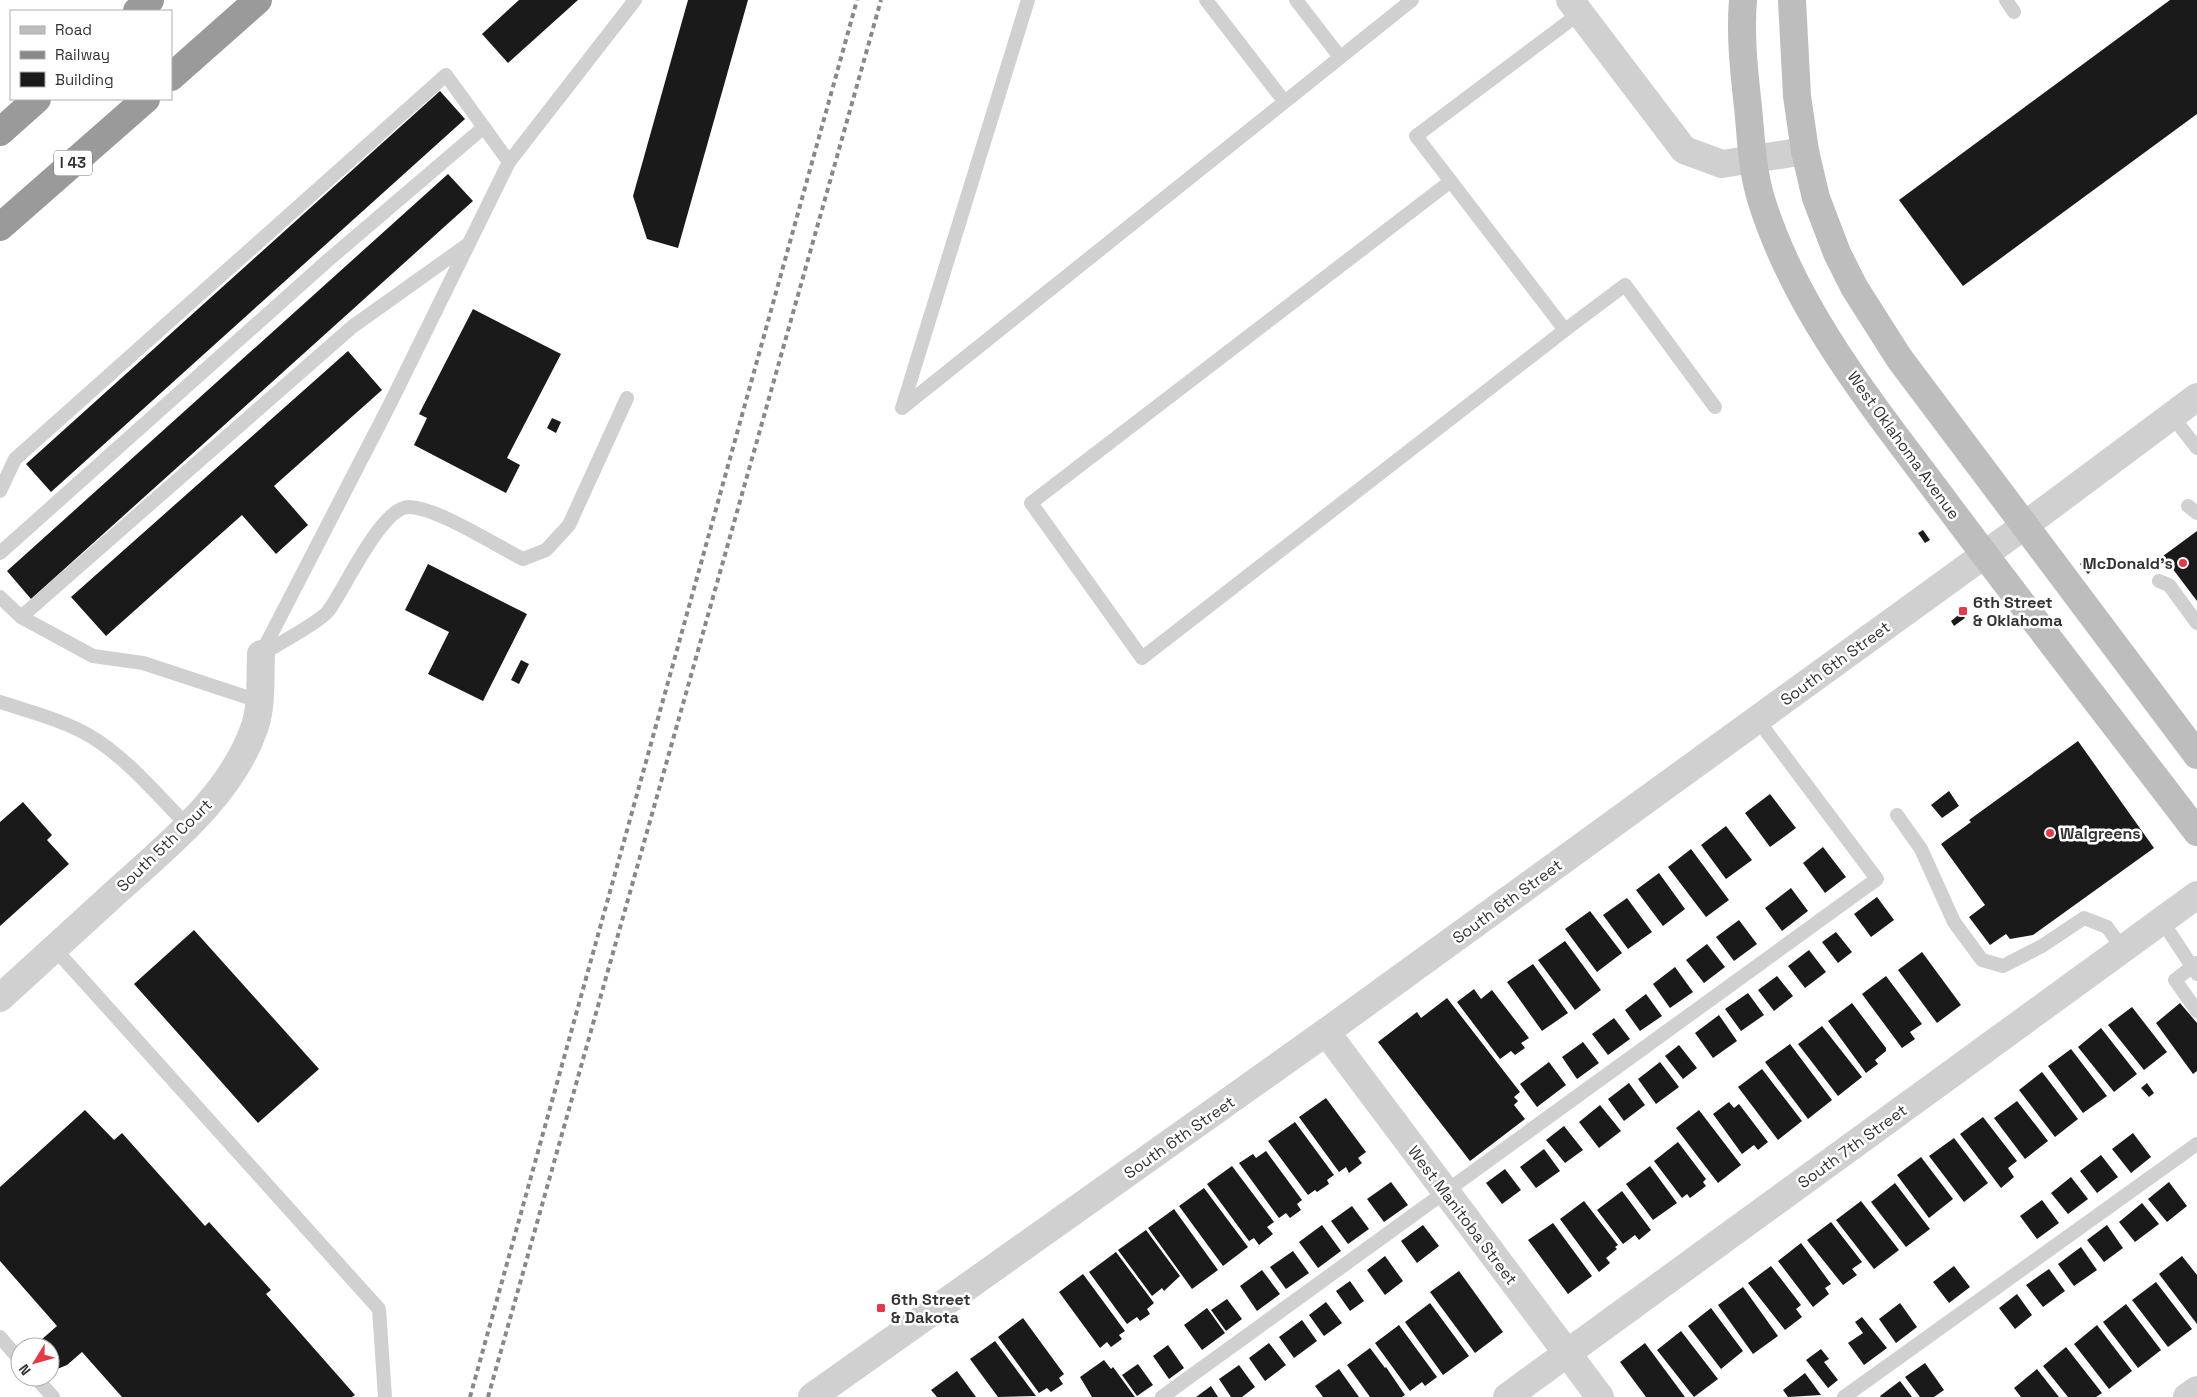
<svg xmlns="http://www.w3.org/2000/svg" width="2197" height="1397" viewBox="0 0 2197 1397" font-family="'Space Grotesk',sans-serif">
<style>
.building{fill:#1a1a1a}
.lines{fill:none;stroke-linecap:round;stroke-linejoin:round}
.service{stroke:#d0d0d0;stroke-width:14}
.minor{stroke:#d0d0d0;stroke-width:28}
.tertiary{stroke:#d0d0d0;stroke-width:28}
.secondary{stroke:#bdbdbd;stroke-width:28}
.motorway{stroke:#9a9a9a;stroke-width:28}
.rail{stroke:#888;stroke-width:4;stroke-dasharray:5 4;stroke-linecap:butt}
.poi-dot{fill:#e63946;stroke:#fff;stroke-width:2}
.labels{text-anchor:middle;stroke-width:5;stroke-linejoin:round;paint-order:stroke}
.shield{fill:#fff;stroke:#707070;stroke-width:1}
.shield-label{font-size:15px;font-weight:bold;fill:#333}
.street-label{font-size:16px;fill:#333;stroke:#fff}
.poi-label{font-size:16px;font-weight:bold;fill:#333;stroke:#fff;text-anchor:start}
</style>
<rect width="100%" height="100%" fill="#fff"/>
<g class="building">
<path d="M519,0H578L508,63L482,34Z"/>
<path d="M688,0H748L678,248L647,239L633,196Z"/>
<path d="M2170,0H2197V114L1963,286L1899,200Z"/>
<path d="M440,91L465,119L51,492L26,464Z"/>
<path d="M448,174L473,201L31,599L7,571Z"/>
<path d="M473,309L561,354L507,458L520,465L506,493L414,445L427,418L419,414Z"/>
<path d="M348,351L382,390L274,486L308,525L276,554L242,515L106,636L71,597Z"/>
<path d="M552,418L561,422L556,433L547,428Z"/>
<path d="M1923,530L1930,540L1925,543L1918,533Z"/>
<path d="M2197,531V601L2163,556Z"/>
<path d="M2085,560L2092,570L2088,574L2080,564Z"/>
<path d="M428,564L527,614L483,701L428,674L449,632L405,610Z"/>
<path d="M1961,613L1965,618L1954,626L1951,621Z"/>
<path d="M521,660L529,664L519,684L511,680Z"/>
<path d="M2078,741L2154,848L2033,935L2010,939L2006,934L1990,945L1969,917L1985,905L1941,844L1971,822L1969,820Z"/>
<path d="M1949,791L1959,806L1942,818L1931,805Z"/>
<path d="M1770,794L1796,828L1770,847L1745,813Z"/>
<path d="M23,802L52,835L47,840L69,864L0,926V822Z"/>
<path d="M1726,826L1752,860L1726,879L1701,845Z"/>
<path d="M1823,847L1846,877L1825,893L1803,863Z"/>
<path d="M1691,849L1729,900L1706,917L1668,867Z"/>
<path d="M1659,873L1685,909L1663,926L1636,890Z"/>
<path d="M1791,888L1808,911L1782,931L1765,908Z"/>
<path d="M1877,897L1894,920L1871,937L1854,914Z"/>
<path d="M1627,898L1652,932L1628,949L1603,915Z"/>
<path d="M1590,911L1622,953L1597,972L1565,929Z"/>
<path d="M1739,920L1757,944L1734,961L1716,937Z"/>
<path d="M194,930L319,1069L258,1123L134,984Z"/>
<path d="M1836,932L1852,952L1838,963L1822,942Z"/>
<path d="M1565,941L1601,990L1575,1010L1538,960Z"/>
<path d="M1707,944L1725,967L1704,983L1686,960Z"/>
<path d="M1809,950L1826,972L1805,988L1788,966Z"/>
<path d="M1922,952L1961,1005L1937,1023L1898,970Z"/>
<path d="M1533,964L1568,1013L1542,1031L1507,982Z"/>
<path d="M1675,967L1693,992L1670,1008L1653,984Z"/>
<path d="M1777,976L1793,996L1774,1011L1758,990Z"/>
<path d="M1886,976L1922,1024L1910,1032L1915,1039L1902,1048L1862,994Z"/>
<path d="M1474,989L1481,999L1492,990L1529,1038L1521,1043L1525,1048L1515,1055L1511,1051L1500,1059L1457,1002Z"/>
<path d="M1748,993L1764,1015L1741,1031L1725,1009Z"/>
<path d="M1646,994L1662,1016L1640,1031L1625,1010Z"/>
<path d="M1447,998L1520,1092L1514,1097L1518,1101L1514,1105L1525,1119L1470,1161L1378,1042L1417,1012L1421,1018Z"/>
<path d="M1852,1003L1886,1048V1051L1875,1060L1878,1064L1866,1073L1828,1021Z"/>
<path d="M2180,1003L2197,1023V1071L2193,1074L2156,1023Z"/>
<path d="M2132,1007L2167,1052L2144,1070L2108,1025Z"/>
<path d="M1719,1015L1737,1041L1713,1058L1695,1033Z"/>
<path d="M1614,1018L1630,1039L1608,1055L1592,1034Z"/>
<path d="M1822,1026L1862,1077L1838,1096L1798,1044Z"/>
<path d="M2101,1028L2137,1074L2114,1092L2078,1047Z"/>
<path d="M1583,1042L1599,1063L1577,1079L1562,1057Z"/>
<path d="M1790,1044L1832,1100L1808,1119L1765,1062Z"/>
<path d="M1679,1045L1697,1068L1683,1079L1665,1056Z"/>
<path d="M2071,1049L2107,1096L2083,1113L2048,1066Z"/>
<path d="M1549,1062L1566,1085L1537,1107L1520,1084Z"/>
<path d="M1660,1062L1679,1087L1656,1104L1638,1079Z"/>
<path d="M1762,1069L1802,1121L1778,1140L1738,1087Z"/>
<path d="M2042,1072L2078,1119L2055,1137L2019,1090Z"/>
<path d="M1629,1083L1645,1105L1624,1121L1608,1099Z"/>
<path d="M2147,1083L2154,1093L2149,1097L2141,1088Z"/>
<path d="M1326,1098L1366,1152L1358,1158L1362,1163L1349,1173L1346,1167L1339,1172L1299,1117Z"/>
<path d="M2017,1101L2048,1141L2025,1159L1994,1118Z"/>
<path d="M1729,1102L1734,1108L1739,1104L1768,1142L1758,1150L1754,1145L1742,1154L1713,1114Z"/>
<path d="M1600,1105L1621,1131L1599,1148L1579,1122Z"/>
<path d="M85,1110L114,1140L122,1133L205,1226L209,1222L271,1290L266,1294L355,1395L352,1397H122L82,1352L67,1365L50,1372V1347H33L57,1326L0,1261V1187Z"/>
<path d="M1699,1110L1741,1165L1718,1183L1676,1128Z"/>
<path d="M1983,1117L2017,1161L2008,1168L2014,1177L2001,1188L1960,1134Z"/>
<path d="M1295,1122L1334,1175L1327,1180L1329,1184L1317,1192L1315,1190L1308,1195L1268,1141Z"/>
<path d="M1564,1126L1583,1150L1565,1163L1546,1140Z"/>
<path d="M2133,1133L2151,1157L2131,1173L2112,1149Z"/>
<path d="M1954,1138L1988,1183L1964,1202L1929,1156Z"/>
<path d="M1678,1142L1706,1179L1703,1182L1706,1186L1690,1198L1687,1194L1682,1198L1654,1161Z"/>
<path d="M1544,1149L1560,1171L1536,1188L1520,1167Z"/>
<path d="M1266,1151L1302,1200L1297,1204L1301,1210L1290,1218L1286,1213L1279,1218L1239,1163L1253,1154L1256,1158Z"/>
<path d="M2101,1155L2118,1177L2097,1193L2080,1171Z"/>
<path d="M1921,1157L1953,1199L1929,1218L1897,1175Z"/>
<path d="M1232,1166L1274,1222L1267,1227L1273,1234L1259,1245L1254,1238L1249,1241L1207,1184Z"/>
<path d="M1650,1166L1677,1203L1653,1220L1626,1184Z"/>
<path d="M1505,1169L1521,1190L1502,1204L1486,1183Z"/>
<path d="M2071,1177L2088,1199L2068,1214L2051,1193Z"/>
<path d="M1391,1182L1408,1205L1384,1222L1367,1199Z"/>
<path d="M2169,1182L2187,1206L2167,1222L2148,1199Z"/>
<path d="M1895,1183L1930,1229L1906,1247L1871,1202Z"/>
<path d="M1204,1188L1248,1247L1223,1266L1179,1206Z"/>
<path d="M1622,1191L1651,1230L1639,1240L1635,1235L1623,1244L1597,1210Z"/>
<path d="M2042,1200L2059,1223L2037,1239L2020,1216Z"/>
<path d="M1584,1201L1618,1245L1615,1247L1617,1249L1606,1258L1610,1263L1599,1272L1560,1219Z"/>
<path d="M1861,1201L1899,1250L1874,1269L1836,1220Z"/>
<path d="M2142,1203L2159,1224L2135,1242L2119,1222Z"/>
<path d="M1352,1206L1369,1229L1348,1244L1331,1221Z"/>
<path d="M1174,1209L1218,1270L1192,1289L1148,1228Z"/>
<path d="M1831,1222L1862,1262L1852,1269L1857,1275L1843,1285L1807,1240Z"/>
<path d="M1553,1223L1592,1276L1568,1294L1528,1240Z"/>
<path d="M1322,1225L1341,1251L1318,1268L1299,1242Z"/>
<path d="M1423,1225L1439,1246L1417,1263L1401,1241Z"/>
<path d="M2107,1225L2123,1248L2104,1262L2087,1240Z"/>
<path d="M1146,1230L1180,1276L1164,1291L1162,1288L1152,1296L1118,1250Z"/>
<path d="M1801,1243L1831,1284L1825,1288L1829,1294L1813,1307L1778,1261Z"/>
<path d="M2081,1247L2097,1270L2074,1286L2058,1264Z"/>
<path d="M1293,1251L1309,1273L1286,1289L1270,1267Z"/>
<path d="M1116,1252L1154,1303L1147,1309L1150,1314L1140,1321L1137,1317L1127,1324L1089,1272Z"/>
<path d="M1385,1256L1403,1281L1385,1295L1367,1270Z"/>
<path d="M2182,1256L2197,1275V1324L2159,1274Z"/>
<path d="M1771,1266L1801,1305L1796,1309L1802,1317L1785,1330L1748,1283Z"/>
<path d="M1954,1266L1970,1287L1949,1303L1933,1282Z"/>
<path d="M2049,1269L2065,1291L2043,1307L2026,1285Z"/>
<path d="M1262,1270L1280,1294L1257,1311L1240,1286Z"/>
<path d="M1459,1271L1503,1332L1475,1353L1430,1292Z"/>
<path d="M1083,1274L1125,1331L1119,1335L1122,1339L1111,1347L1107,1342L1100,1348L1059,1292Z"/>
<path d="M1350,1281L1364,1301L1350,1311L1336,1291Z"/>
<path d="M2156,1282L2192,1329L2168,1347L2132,1300Z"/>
<path d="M1743,1287L1778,1336L1753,1354L1718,1305Z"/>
<path d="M2017,1294L2032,1315L2015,1329L1999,1308Z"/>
<path d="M1227,1299L1242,1319L1226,1331L1211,1310Z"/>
<path d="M1326,1302L1342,1323L1324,1336L1309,1315Z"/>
<path d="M1430,1303L1469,1356L1443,1375L1405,1322Z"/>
<path d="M1900,1303L1917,1327L1896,1343L1879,1319Z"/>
<path d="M2126,1304L2161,1350L2138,1368L2103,1322Z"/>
<path d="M1207,1308L1225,1333L1202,1350L1184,1325Z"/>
<path d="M1711,1308L1743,1351L1721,1369L1688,1326Z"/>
<path d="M1862,1317L1887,1348L1864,1365L1848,1343L1863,1333L1855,1322Z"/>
<path d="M1023,1318L1064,1374L1059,1378L1063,1384L1051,1392L1047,1388L1039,1393L998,1337Z"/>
<path d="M1302,1320L1317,1341L1294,1358L1279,1337Z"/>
<path d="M1399,1325L1437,1377L1425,1386L1422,1382L1410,1391L1375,1343Z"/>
<path d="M2097,1325L2132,1371L2109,1389L2074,1344Z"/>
<path d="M1681,1331L1718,1379L1694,1397L1657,1350Z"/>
<path d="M995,1341L1036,1396L998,1397L970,1359Z"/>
<path d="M1269,1343L1286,1365L1265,1381L1249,1358Z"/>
<path d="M1645,1343L1685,1397H1646L1620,1362Z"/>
<path d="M1168,1345L1184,1368L1169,1379L1153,1356Z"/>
<path d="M2066,1347L2102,1393L2096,1397H2068L2043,1366Z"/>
<path d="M1370,1348L1385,1368L1386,1367L1405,1395L1402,1397H1370L1347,1365Z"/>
<path d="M1821,1349L1829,1359L1824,1362L1838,1380L1828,1388L1806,1360Z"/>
<path d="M1104,1360L1111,1369L1113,1367L1135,1397H1092L1080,1377Z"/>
<path d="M1925,1363L1944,1390L1934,1397H1920L1905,1377Z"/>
<path d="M1138,1364L1153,1385L1137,1396L1122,1375Z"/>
<path d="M1239,1365L1255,1387L1242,1397H1231L1219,1379Z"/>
<path d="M1339,1369L1359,1397H1323L1315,1386Z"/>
<path d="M2037,1369L2059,1397H2021L2014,1388Z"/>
<path d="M957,1371L976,1397H937L931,1390Z"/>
<path d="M1805,1373L1821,1395L1788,1397L1783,1390Z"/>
<path d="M1900,1381L1912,1397H1881L1880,1396Z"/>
<path d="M1211,1386L1218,1397H1196Z"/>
</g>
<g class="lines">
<g class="service">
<path d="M1028,0L902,408L1412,0"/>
<path d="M1206,0L1284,101"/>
<path d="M1296,0L1340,57"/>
<path d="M2006,0L2014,12"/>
<path d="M1580,13L1416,136L1565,330L1625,285L1715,407"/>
<path d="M509,162L635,0"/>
<path d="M1451,181L1031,503L1142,658L1565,330"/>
<path d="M2172,416L2197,448"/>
<path d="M0,491L15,459L446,75L509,162L389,406L261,654"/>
<path d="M2188,506L2197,513"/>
<path d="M0,553L326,262L484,127"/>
<path d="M2159,581L2169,585L2197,623"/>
<path d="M0,597L21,617L93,656L143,663L259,701"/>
<path d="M21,617L352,327L467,245"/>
<path d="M262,654C275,646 323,620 329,610C344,590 382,506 409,507C438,508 495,545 523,559L546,550L569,525L627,398"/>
<path d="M0,702C30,712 63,720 90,736C126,757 158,796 187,825"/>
<path d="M1897,815L1921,849L1954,922L1982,960L2003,966L2042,946L2084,918L2107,927L2123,949"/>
<path d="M2162,921L2197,974"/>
<path d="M54,948L379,1309L385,1397"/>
<path d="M2197,963L2175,980L2197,1011"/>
<path d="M0,1337L20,1360"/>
<path d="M35,1377L53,1397"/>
<path d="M1162,1397L1877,879L1757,719"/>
<path d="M1844,1397L2197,1144"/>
</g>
<g class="minor">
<path d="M1570,0L1684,150L1722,164L1805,151"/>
<path d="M0,998C38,963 77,928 115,893C167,846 232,795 255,726C262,704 260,677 261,654"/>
<path d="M1326,1032L1600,1397"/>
<path d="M1507,1397L2197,895"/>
<path d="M2187,1397L2197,1390"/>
</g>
<path class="tertiary" d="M812,1397L1326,1032L2024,526L2197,397"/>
<g class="secondary">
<path d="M1743,0C1740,36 1744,71 1748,107C1751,138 1752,169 1761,199C1796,313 1875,408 1945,502C2028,613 2113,722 2197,832"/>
<path d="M1792,0L1797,96L1805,151L1816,198L1837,253L1854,287L1899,358L2197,755"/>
</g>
<g class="motorway">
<path d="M137,11L150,0"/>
<path d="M171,77L258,0"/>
<path d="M0,132L37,99"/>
<path d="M0,227L146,99"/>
</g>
<g class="rail">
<path d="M470,1397L857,0"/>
<path d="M488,1397L881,0"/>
</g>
</g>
<g class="poi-dot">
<circle cx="2183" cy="563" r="5"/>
<rect x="1958" y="606" width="10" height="10" rx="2.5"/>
<circle cx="2050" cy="833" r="5"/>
<rect x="876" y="1303" width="10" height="10" rx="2.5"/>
</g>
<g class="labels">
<rect class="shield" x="54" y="150.5" width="38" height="25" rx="4"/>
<g class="shield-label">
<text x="73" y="168">I 43</text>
</g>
<g class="street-label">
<text transform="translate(1904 445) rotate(54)" y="6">West Oklahoma Avenue</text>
<text transform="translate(1835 663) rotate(-36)" y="6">South 6th Street</text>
<text transform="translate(164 845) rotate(-44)" y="6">South 5th Court</text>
<text transform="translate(1507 901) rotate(-36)" y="6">South 6th Street</text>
<text transform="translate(1179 1137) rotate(-35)" y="6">South 6th Street</text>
<text transform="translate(1852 1146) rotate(-36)" y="6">South 7th Street</text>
<text transform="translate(1463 1215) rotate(53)" y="6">West Manitoba Street</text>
</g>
<g class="poi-label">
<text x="2173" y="569" text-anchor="end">McDonald's</text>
<text x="1973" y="608">6th Street<tspan x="1973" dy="18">&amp; Oklahoma</tspan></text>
<text x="2060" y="839">Walgreens</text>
<text x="891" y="1305">6th Street<tspan x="891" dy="18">&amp; Dakota</tspan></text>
</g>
</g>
<rect x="10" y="10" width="162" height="90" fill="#ffffff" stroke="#adadad"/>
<rect x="20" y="26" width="25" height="8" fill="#bdbdbd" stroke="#adadad"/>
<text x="55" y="35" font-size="15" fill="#333333">Road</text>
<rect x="20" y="51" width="25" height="8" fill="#888888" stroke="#adadad"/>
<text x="55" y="60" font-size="15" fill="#333333">Railway</text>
<rect x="20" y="72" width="25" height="15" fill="#1a1a1a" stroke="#adadad"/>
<text x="55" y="85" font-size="15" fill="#333333">Building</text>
<g transform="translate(35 1362) rotate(233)"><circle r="24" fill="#ffffff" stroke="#adadad"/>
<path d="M0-4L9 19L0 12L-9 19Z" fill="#e63946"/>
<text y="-8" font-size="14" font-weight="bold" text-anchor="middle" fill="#333333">N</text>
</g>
</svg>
